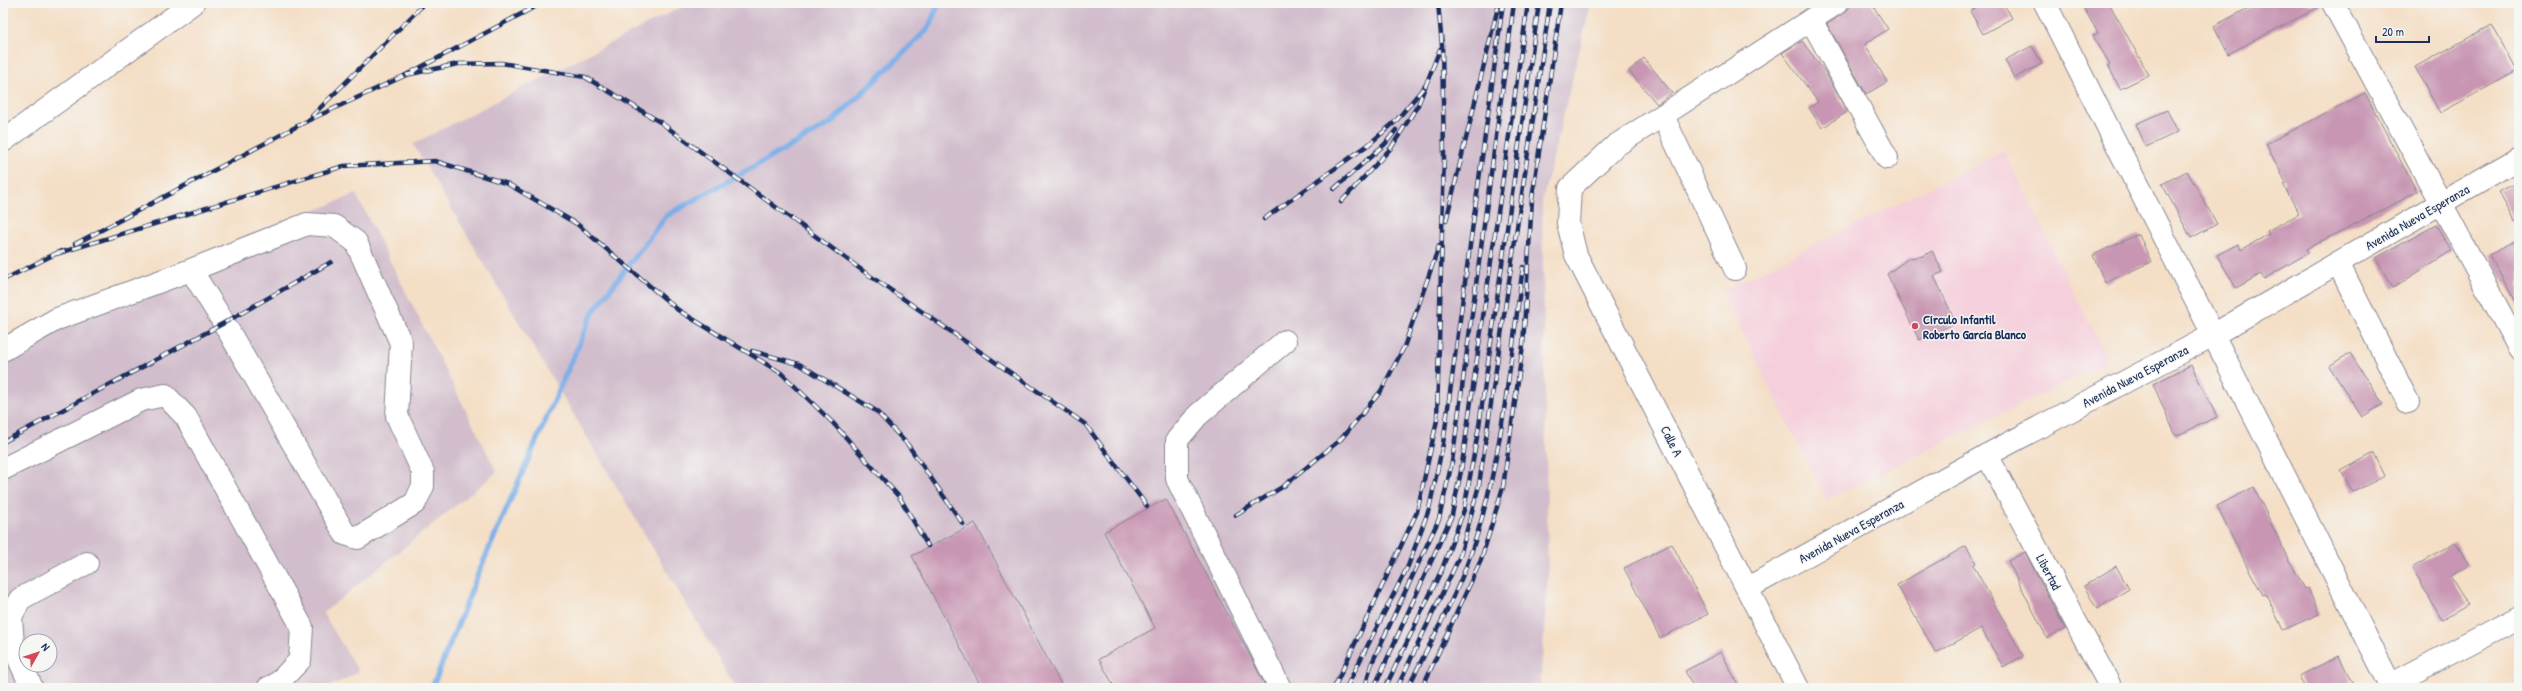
<svg xmlns="http://www.w3.org/2000/svg" width="2522" height="691" viewBox="0 0 2522 691" font-family="'Patrick Hand',sans-serif">
<style>
.built{fill:#f5cfdb}
.industrial{fill:#d1bdcc;fill-rule:evenodd}
.lines{fill:none;stroke-linecap:round;stroke-linejoin:round}
.stream{stroke:#7bafe8;stroke-width:5.5}
.building{fill:#c896b3}
.minor-casing{stroke:#888692;stroke-width:24}
.minor{stroke:#fff;stroke-width:22}
.rail-casing{stroke:#1b2f5e;stroke-width:4.5}
.rail{stroke:#f6f6f2;stroke-width:3;stroke-dasharray:9;stroke-linecap:butt}
.poi-dot{fill:#d1495b;stroke:#f6f6f2;stroke-width:1.5}
.labels{text-anchor:middle;stroke-width:3;stroke-linejoin:round;paint-order:stroke}
.street-label{font-size:13px;fill:#1b2f5e;stroke:#f6f6f2}
.poi-label{font-size:13px;font-weight:bold;fill:#1b2f5e;stroke:#f6f6f2;text-anchor:start}
</style>
<rect width="100%" height="100%" fill="#f6f6f2"/>
<filter id="ink" filterUnits="userSpaceOnUse"><feTurbulence type="fractalNoise" baseFrequency=".025" numOctaves="2"/><feDisplacementMap in="SourceGraphic" scale="8" xChannelSelector="R" yChannelSelector="G"/><feConvolveMatrix kernelMatrix="1 2 1 2 8 2 1 2 1" color-interpolation-filters="sRGB"/></filter>
<filter id="wash" filterUnits="userSpaceOnUse"><feTurbulence type="fractalNoise" baseFrequency=".012" numOctaves="4" result="noise"/><feDisplacementMap in="SourceGraphic" scale="16" xChannelSelector="R" yChannelSelector="G"/><feGaussianBlur stdDeviation="0.9" result="paint"/><feColorMatrix in="noise" values="0 0 0 0 0 0 0 0 0 0 0 0 0 0 0 0 0 1.4 0 .05"/><feComposite in="paint" operator="in"/></filter>
<g filter="url(#wash)">
<rect width="100%" height="100%" fill="#f4dec5"/>
<path class="built" d="M2004,151L2108,361L1826,500L1722,291Z"/>
<g class="industrial">
<path d="M689,3H1591L1542,202L1548,575L1540,688H736L413,144Z"/>
<path d="M356,194L497,472L323,613L359,672L326,688H3V339L21,328ZM26,641H50V665H26Z"/>
</g>
<g class="lines">
<path class="stream" d="M432,688L481,567L593,312L666,216L831,123L928,29L939,3"/>
</g>
<g id="blocks">
<g class="building">
<path d="M1853,3H1871L1888,29L1865,44L1887,82L1866,94L1827,24L1844,14Z"/>
<path d="M1985,3H2003L2012,18L1983,34L1970,11Z"/>
<path d="M2081,3H2109L2149,75L2120,89L2108,65L2110,64L2093,36L2098,33Z"/>
<path d="M2258,3H2321V6L2228,54L2214,26Z"/>
<path d="M2492,25L2517,71L2440,113L2415,67Z"/>
<path d="M1802,41L1825,72L1847,112L1822,128L1809,108L1818,102L1782,53Z"/>
<path d="M2032,46L2042,64L2014,78L2005,60Z"/>
<path d="M1644,58L1672,93L1657,104L1629,71Z"/>
<path d="M2365,93L2417,192L2306,249L2308,253L2264,279L2261,274L2236,288L2217,255L2238,244L2241,250L2269,234L2267,231L2299,214L2283,184L2286,183L2266,144Z"/>
<path d="M2167,110L2178,132L2146,147L2136,124Z"/>
<path d="M2187,171L2217,224L2191,238L2162,184Z"/>
<path d="M2519,181V227L2499,192Z"/>
<path d="M2436,225L2451,251L2393,288L2376,258Z"/>
<path d="M2139,234L2151,262L2105,283L2093,255Z"/>
<path d="M2519,240V307L2489,255Z"/>
<path d="M1932,251L1943,272L1934,276L1956,323L1919,340L1887,274L1909,258L1923,256Z"/>
<path d="M2350,353L2383,404L2362,417L2329,366Z"/>
<path d="M2191,365L2217,417L2176,436L2153,384Z"/>
<path d="M2374,453L2385,476L2353,492L2341,471Z"/>
<path d="M2254,487L2286,555L2305,589L2308,588L2319,614L2283,630L2266,594L2263,595L2248,568L2217,506Z"/>
<path d="M1166,499L1258,671L1266,688H1115L1099,659L1155,628L1104,532Z"/>
<path d="M975,523L1063,688H982L912,556Z"/>
<path d="M2455,542L2469,565L2450,576L2468,605L2442,620L2412,568Z"/>
<path d="M1672,544L1708,614L1660,638L1624,568Z"/>
<path d="M1966,546L1976,563L1973,565L2023,656L2003,667L1981,628L1936,653L1897,585Z"/>
<path d="M2025,552L2065,629L2047,638L2008,561Z"/>
<path d="M2116,566L2129,589L2097,609L2084,586Z"/>
<path d="M1721,652L1740,688H1694L1685,671Z"/>
<path d="M2339,656L2352,682L2340,688H2305L2299,676Z"/>
</g>
</g>
</g>
<g filter="url(#ink)">
<use href="#blocks" fill-opacity="0" stroke="#888692" stroke-width="1"/>
<g class="lines">
<g class="minor-casing">
<g id="minor">
<path d="M2045,3L2392,688"/>
<path d="M2333,3L2519,348"/>
<path d="M1811,20L1887,158"/>
<path d="M1663,116L1735,269"/>
<path d="M3,141L193,3"/>
<path d="M2338,263L2408,402"/>
<path d="M3,350L57,319L191,270L307,224L334,226L356,242L401,343L397,416L423,472V486L415,503L358,538L345,534L224,323L191,270"/>
<path d="M1987,455L2111,688"/>
<path d="M3,469L141,400L165,395L186,417L302,627L300,660L277,684L268,688"/>
<path d="M1748,588L1987,455L2213,335L2519,158"/>
<path d="M2390,685L2519,617"/>
<path d="M32,688L13,646L11,617L20,599L87,563"/>
<path d="M1280,688L1177,479V440L1198,415L1285,341"/>
<path d="M1798,688L1576,255L1568,223L1570,188L1615,146L1837,3"/>
</g>
</g>
<use href="#minor" class="minor"/>
<g class="rail-casing">
<g id="rail">
<path d="M406,75L458,64L501,63L585,77L660,122L863,271L1085,424L1147,506"/>
<path d="M312,116L421,7L422,3"/>
<path d="M1334,189L1385,144L1396,130"/>
<path d="M1341,202L1391,148L1418,105L1440,49"/>
<path d="M1264,219L1368,145L1395,122L1425,86"/>
<path d="M1446,221L1498,7"/>
<path d="M75,244L307,121L406,75L542,3"/>
<path d="M56,254L344,166L435,161L508,184L577,224L678,310L781,373L833,423L900,498L928,546"/>
<path d="M3,280L61,251"/>
<path d="M752,351L799,364L876,411L908,445L963,524"/>
<path d="M3,442L224,323L331,262"/>
<path d="M1236,515L1284,486L1341,439L1381,391L1404,347L1439,246"/>
<path d="M1334,688L1417,512L1437,420L1444,156L1442,45L1438,3"/>
<path d="M1346,688L1408,566L1429,509L1443,444L1503,3"/>
<path d="M1365,688L1371,665L1439,519L1452,462L1514,3"/>
<path d="M1374,688L1452,515L1461,471L1528,3"/>
<path d="M1385,688L1442,569L1464,510L1479,426L1539,3"/>
<path d="M1397,688L1460,556L1479,485L1550,3"/>
<path d="M1408,688C1427,648 1450,609 1466,567C1502,472 1509,367 1523,267"/>
<path d="M1422,688L1481,560L1503,487L1523,345L1532,199L1561,3"/>
</g>
</g>
<use href="#rail" class="rail"/>
</g>
</g>
<circle class="poi-dot" cx="1915" cy="326" r="4"/>
<g class="labels">
<g class="street-label">
<text transform="translate(2417 217) rotate(-30)" y="5">Avenida Nueva Esperanza</text>
<text transform="translate(2135 376) rotate(-28)" y="5">Avenida Nueva Esperanza</text>
<text transform="translate(1672 441) rotate(63)" y="5">Calle A</text>
<text transform="translate(1851 531) rotate(-29)" y="5">Avenida Nueva Esperanza</text>
<text transform="translate(2049 572) rotate(62)" y="5">Libertad</text>
</g>
<g class="poi-label">
<text x="1923" y="324">Círculo Infantil<tspan x="1923" dy="15">Roberto García Blanco</tspan></text>
</g>
</g>
<rect width="2522" height="691" fill="none" stroke="#f6f6f2" stroke-width="16"/>
<g transform="translate(38 653) rotate(51)"><circle r="19" fill="#f6f6f2" stroke="#9ea6b7"/>
<path d="M0-3L7 15L0 10L-7 15Z" fill="#d1495b"/>
<text y="-6" font-size="11" font-weight="bold" text-anchor="middle" fill="#1b2f5e">N</text>
</g>
<path d="M2376 36v6h53v-6" fill="none" stroke="#1b2f5e" stroke-width="2"/>
<text x="2382" y="36" font-size="12" fill="#1b2f5e" stroke="#f6f6f2" stroke-width="3" paint-order="stroke">20 m</text>
</svg>
